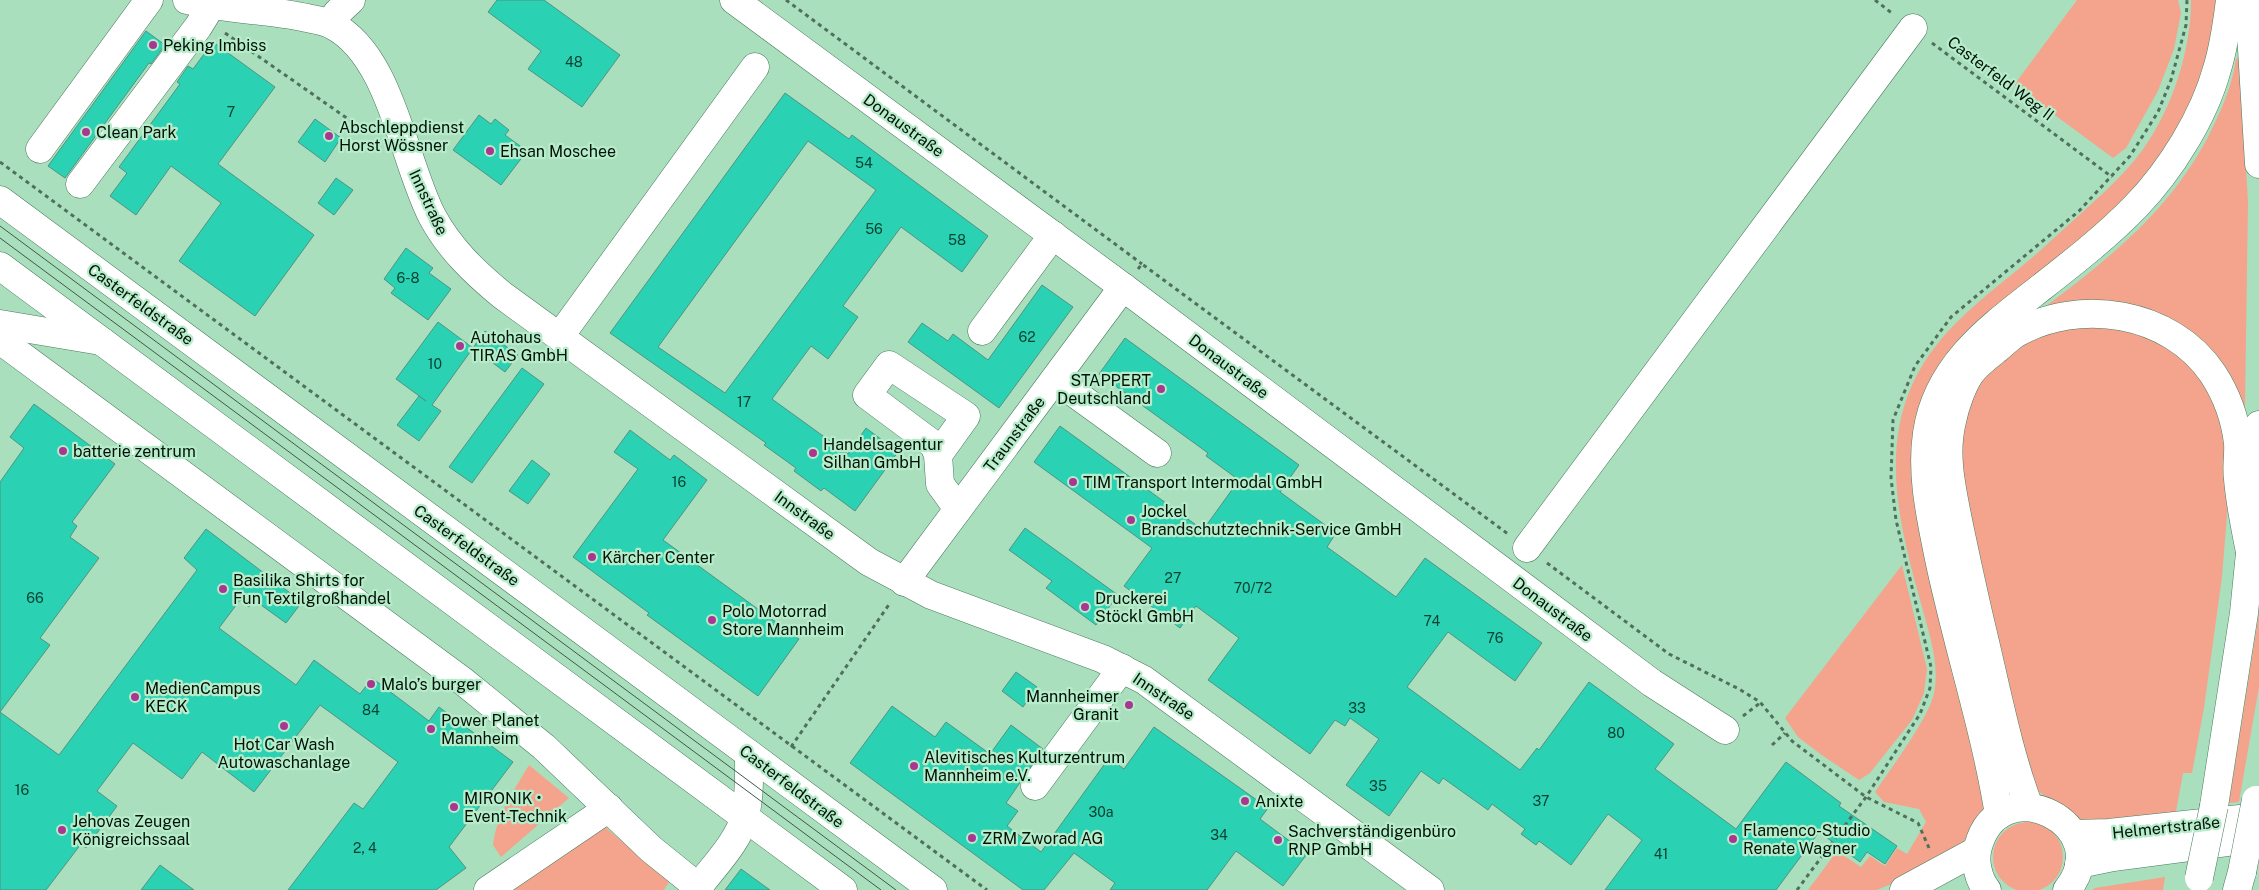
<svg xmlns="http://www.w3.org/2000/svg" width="2259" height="890" viewBox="0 0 2259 890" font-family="'Public Sans',sans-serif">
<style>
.green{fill:#f4a48d}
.building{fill:#2ad1b3;stroke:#519383;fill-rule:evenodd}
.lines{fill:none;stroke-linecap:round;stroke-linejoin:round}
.minor-casing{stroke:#487a5c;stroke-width:29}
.major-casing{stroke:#487a5c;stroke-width:29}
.highway-casing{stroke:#487a5c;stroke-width:29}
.path{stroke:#4f705b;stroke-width:3;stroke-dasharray:4 4;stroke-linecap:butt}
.minor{stroke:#fff;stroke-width:28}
.major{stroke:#fff;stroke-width:28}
.highway{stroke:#fff;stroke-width:28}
.tram{stroke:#3d5a48;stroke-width:1}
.highway-bridge-casing{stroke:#487a5c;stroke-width:29;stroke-linecap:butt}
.highway-bridge{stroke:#fff;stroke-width:28}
.poi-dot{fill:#a93792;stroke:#b7ecca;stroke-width:2}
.labels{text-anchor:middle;stroke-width:4.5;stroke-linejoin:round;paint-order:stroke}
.number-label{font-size:14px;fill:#0b4233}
.poi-label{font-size:16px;fill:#011208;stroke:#b7ecca;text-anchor:start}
.street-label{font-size:16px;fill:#011208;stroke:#b7ecca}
</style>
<rect width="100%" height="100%" fill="#aadfbd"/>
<g class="green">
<path d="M2077,0H2178L2181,13L2174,49L2158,91L2126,148L2113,158L2014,85Z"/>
<path d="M2191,0H2222L2220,18L2189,113L2140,188L1951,357L1987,807L1957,851L1927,869L1877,890H1808L1837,851L1861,867L1870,856L1885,866L1897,848L1907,854L1926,822L1919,809L1884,802L1875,792C1891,768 1929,718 1934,693C1940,664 1929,634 1922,607C1902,535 1880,457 1912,385C1937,330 1984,298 2028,261C2045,247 2060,232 2076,218C2099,197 2122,177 2141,152C2172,110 2191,51 2191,0Z"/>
<path d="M2240,56L2248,203L2245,408L2231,382L2209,352L2041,310C2108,259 2168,213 2208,137C2221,111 2232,87 2236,59Z"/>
<path d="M2085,322L2147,335L2197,369L2222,412L2229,491L2222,577L2204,708L2192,773H2183L2175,817L2084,822L2039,792L2031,782L1957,469L1967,409L1978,385L1990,370L2024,341Z"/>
<path d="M1902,565L1927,669L1924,693L1912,720L1870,773L1859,780L1823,756L1798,737L1785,718Z"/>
<path d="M2259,613V687L2239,802L2229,803Z"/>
<path d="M529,765L569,798L501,857L493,845C496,816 514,790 529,765Z"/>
<circle cx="2028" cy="857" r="35"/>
<path d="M605,827L669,882L664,890H504Z"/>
<path d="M2165,877L2163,890H2092L2095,888Z"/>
</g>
<g class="building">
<path d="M497,0H544L620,55L582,107L528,69L541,51L488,12Z"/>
<path d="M146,31L165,45L151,64L149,63L65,178L48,166Z"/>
<path d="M213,42L275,87L218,164L314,235L255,316L179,261L221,203L171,166L136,215L110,196L127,173L119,167L180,84L177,82L188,66L193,69Z"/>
<path d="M785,93L849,139L852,135L988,236L962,272L901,227L843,306L858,317L828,359L811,346L772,399L848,454L866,428L898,452L855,511L824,488L821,491L794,471L796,468L764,445L766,443L610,333ZM808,141L876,190L725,393L658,347Z"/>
<path d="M479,115L491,124L495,119L509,130L505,135L527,151L501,185L453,150Z"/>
<path d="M315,119L341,138L325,162L298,142Z"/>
<path d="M336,178L353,190L334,215L318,203Z"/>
<path d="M406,248L433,268L429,273L451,289L428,320L391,293L395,288L384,279Z"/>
<path d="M1042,285L1073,307L999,408L908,342L922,323L948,341L953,334L988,360Z"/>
<path d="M438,322L473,348L432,405L441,411L419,441L397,425L419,396L426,401L396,379Z"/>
<path d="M485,331L518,355L505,372L473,348Z"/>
<path d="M1125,338L1299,465L1280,492L1336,533L1327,547L1396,597L1425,558L1542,643L1515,681L1448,632L1407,687L1520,770L1537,748L1539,750L1589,682L1674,744L1655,769L1736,829L1786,762L1841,803L1839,806L1897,846L1885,864L1867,852L1860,862L1819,832L1776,890H1605L1642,840L1608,814L1571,865L1539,841L1536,845L1521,834L1525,829L1492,804L1488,810L1443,778L1439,784L1421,771L1389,816L1346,785L1379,739L1350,718L1345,726L1335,720L1310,754L1208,680L1239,638L1196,606L1180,628L1124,586L1152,548L1034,462L1060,426L1203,530L1239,480L1206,456L1208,453L1099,374Z"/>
<path d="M522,368L544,384L472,483L449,467Z"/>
<path d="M34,404L115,464L72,522L77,526L70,537L99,558L40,638L50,645L0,712L59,755L197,570L184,558L206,529L302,602L286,623L254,600L249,607L240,600L219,628L296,685L314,660L360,694L372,678L429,721L439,707L513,762L449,847L466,868L436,890H288L354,803L363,809L398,762L320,705L254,792L202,752L182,779L133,743L97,791L117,806L86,848L81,844L46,890H0V482L24,448L10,437Z"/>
<path d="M630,430L670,460L674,455L707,480L663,540L799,639L758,696L647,615L649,613L573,557L638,469L614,452Z"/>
<path d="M532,460L550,474L528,504L509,491Z"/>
<path d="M1025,528L1118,595L1096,625L1046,588L1052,581L1009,550Z"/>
<path d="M1016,672L1037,687L1023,707L1002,691Z"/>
<path d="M892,706L935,737L946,722L990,754L1011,725L1043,749L1006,803L1018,811L1007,826L1041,852L1109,758L1124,769L1154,727L1268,808L1260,819L1307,854L1283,886L1236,851L1207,890H1110L1115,883L1074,853L1044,890H1023L850,763Z"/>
<path d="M160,865L194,890H141Z"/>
<path d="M741,869L770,890H725Z"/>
</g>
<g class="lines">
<g class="minor-casing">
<g id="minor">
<path d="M187,0C226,10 267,9 307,18C315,20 325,21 332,25C391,55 403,160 432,216C449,248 474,272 502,295L869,562L931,595L1103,659L1144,680L1430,890"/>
<path d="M734,0L1123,287L1652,683L1725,730"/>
<path d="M331,24L337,13L351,0"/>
<path d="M40,149L149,0"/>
<path d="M80,184L198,27L211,6"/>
<path d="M0,324L101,341"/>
<path d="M982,331L1053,235"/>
<path d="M560,336L755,67"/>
<path d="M0,340L464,682L544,747L651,849L698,887"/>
<path d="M1055,379L1157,453"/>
<path d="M938,455L966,416L889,365L867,395L934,445L938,455L940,484L958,509"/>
<path d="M1527,548L1913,28"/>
<path d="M904,582L1123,287"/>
<path d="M1035,786L1122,668"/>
<path d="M2074,834L2109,833L2259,817"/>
<path d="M2079,864L2113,857L2259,838"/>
<path d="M488,890L609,808"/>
<path d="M696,890C712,868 738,843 745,816C750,796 749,775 749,754"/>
<path d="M1904,890L1976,851"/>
<path d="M1987,890C1978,879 1974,861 1978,847C2000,765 2119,826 2067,890"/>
</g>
</g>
<g class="major-casing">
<g id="major">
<path d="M0,200L933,890"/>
<path d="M0,266L843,890"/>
</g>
</g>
<g class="highway-casing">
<g id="highway">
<path d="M2249,0L2259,164"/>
<path d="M2214,806L2244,613L2255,503L2259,425"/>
<path d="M2029,807C2009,754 1998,697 1985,642C1976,605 1968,568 1960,530C1953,494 1943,457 1952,421C1955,406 1962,386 1970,374C1977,364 1988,356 1997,349C2003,344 2009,338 2015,334C2079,297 2171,311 2213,374C2226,394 2235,418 2238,443C2239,455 2236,467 2238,479C2240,505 2246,531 2251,557"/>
<path d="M1999,815C1985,727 1956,642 1938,554C1930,514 1921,474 1927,433C1937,364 1992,326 2043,286C2075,261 2108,235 2136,206C2170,171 2204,117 2217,69C2224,47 2227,24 2230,0"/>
<path d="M2237,890L2242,872"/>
</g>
</g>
<g class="path">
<path d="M786,0L1142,264"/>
<path d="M1875,0L1893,14"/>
<path d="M225,33L361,128L373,132"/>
<path d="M1932,43L2112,177"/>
<path d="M0,162L987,890"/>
<path d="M1138,269L1142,264L1508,534"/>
<path d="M1547,563L1669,654L1739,689L1760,702L1792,741L1866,797L1918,823L1929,848"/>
<path d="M1743,716L1760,703"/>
<path d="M1772,745L1785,733"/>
<path d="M791,747L890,603"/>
<path d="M1797,890L1866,797L1920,714L1930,688L1931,667L1896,520L1891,478L1893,420L1915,366L1951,317L2079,211L2130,156L2158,112L2171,80L2186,25L2187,0"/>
</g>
<use href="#minor" class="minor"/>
<use href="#major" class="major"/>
<use href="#highway" class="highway"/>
<g class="tram">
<path d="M0,226L896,890"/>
<path d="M0,238L881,890"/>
</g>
<g class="highway-bridge-casing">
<g id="highway-bridge">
<path d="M2242,872L2256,800"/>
<path d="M2199,878L2214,806"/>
</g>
</g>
<use href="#highway-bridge" class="highway-bridge"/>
</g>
<g class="poi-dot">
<circle cx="153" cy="45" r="5"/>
<circle cx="86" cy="132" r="5"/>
<circle cx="329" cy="136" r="5"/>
<circle cx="490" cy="151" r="5"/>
<circle cx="460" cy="346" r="5"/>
<circle cx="1161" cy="389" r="5"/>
<circle cx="63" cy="451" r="5"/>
<circle cx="813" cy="453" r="5"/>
<circle cx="1073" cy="482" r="5"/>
<circle cx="1131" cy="520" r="5"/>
<circle cx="592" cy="557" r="5"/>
<circle cx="223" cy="589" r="5"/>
<circle cx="1085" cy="607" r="5"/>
<circle cx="712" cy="620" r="5"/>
<circle cx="371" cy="684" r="5"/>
<circle cx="135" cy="697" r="5"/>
<circle cx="1129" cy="705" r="5"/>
<circle cx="284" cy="726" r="5"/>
<circle cx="431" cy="729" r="5"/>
<circle cx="914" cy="766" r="5"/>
<circle cx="1245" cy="801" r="5"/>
<circle cx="454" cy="807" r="5"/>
<circle cx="62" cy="830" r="5"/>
<circle cx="972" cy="838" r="5"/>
<circle cx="1733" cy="839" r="5"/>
<circle cx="1278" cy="840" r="5"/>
</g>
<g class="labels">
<g class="number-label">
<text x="574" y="67">48</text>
<text x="231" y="117">7</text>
<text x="864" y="168">54</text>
<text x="874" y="234">56</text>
<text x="957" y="245">58</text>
<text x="408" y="283">6-8</text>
<text x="1027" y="342">62</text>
<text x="435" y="369">10</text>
<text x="744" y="407">17</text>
<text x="679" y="487">16</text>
<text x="1173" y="583">27</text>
<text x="1253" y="593">70/72</text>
<text x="35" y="603">66</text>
<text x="1432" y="626">74</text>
<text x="1495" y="643">76</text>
<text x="1357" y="713">33</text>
<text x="371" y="715">84</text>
<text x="1616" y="738">80</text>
<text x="1378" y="791">35</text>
<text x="22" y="795">16</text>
<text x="1541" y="806">37</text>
<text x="1101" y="817">30a</text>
<text x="1219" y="840">34</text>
<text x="365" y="853">2, 4</text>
<text x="1661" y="859">41</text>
</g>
<g class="poi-label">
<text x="163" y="51">Peking Imbiss</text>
<text x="339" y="133">Abschleppdienst<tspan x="339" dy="18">Horst Wössner</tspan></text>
<text x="96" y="138">Clean Park</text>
<text x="500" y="157">Ehsan Moschee</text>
<text x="470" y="343">Autohaus<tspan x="470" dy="18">TIRAS GmbH</tspan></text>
<text x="1151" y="386" text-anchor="end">STAPPERT<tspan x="1151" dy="18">Deutschland</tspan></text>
<text x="823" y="450">Handelsagentur<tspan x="823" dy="18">Silhan GmbH</tspan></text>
<text x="73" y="457">batterie zentrum</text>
<text x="1083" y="488">TIM Transport Intermodal GmbH</text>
<text x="1141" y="517">Jockel<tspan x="1141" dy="18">Brandschutztechnik-Service GmbH</tspan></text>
<text x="602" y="563">Kärcher Center</text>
<text x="233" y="586">Basilika Shirts for<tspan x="233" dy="18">Fun Textilgroßhandel</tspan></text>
<text x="1095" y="604">Druckerei<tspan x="1095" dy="18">Stöckl GmbH</tspan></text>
<text x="722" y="617">Polo Motorrad<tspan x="722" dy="18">Store Mannheim</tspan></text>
<text x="381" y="690">Malo’s burger</text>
<text x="145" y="694">MedienCampus<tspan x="145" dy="18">KECK</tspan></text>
<text x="1119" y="702" text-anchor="end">Mannheimer<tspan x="1119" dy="18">Granit</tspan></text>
<text x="441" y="726">Power Planet<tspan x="441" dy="18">Mannheim</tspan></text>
<text x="284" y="750" text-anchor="middle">Hot Car Wash<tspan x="284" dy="18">Autowaschanlage</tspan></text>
<text x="924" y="763">Alevitisches Kulturzentrum<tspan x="924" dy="18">Mannheim e.V.</tspan></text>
<text x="464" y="804">MIRONIK •<tspan x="464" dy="18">Event-Technik</tspan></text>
<text x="1255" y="807">Anixte</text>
<text x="72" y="827">Jehovas Zeugen<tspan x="72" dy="18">Königreichssaal</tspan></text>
<text x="1743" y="836">Flamenco-Studio<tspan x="1743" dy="18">Renate Wagner</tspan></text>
<text x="1288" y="837">Sachverständigenbüro<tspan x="1288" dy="18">RNP GmbH</tspan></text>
<text x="982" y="844">ZRM Zworad AG</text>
</g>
<g class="street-label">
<text transform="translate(2001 78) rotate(37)" y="6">Casterfeld Weg II</text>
<text transform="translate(904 125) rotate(36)" y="6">Donaustraße</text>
<text transform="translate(429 202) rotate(65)" y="6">Innstraße</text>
<text transform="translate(141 304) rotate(36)" y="6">Casterfeldstraße</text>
<text transform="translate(1229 366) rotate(37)" y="6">Donaustraße</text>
<text transform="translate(1014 434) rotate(-53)" y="6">Traunstraße</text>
<text transform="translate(805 515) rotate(36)" y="6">Innstraße</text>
<text transform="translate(467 545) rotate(36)" y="6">Casterfeldstraße</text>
<text transform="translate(1553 609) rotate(37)" y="6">Donaustraße</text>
<text transform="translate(1164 696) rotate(34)" y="6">Innstraße</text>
<text transform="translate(792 786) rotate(37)" y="6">Casterfeldstraße</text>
<text transform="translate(2166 827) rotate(-6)" y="6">Helmertstraße</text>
</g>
</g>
</svg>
